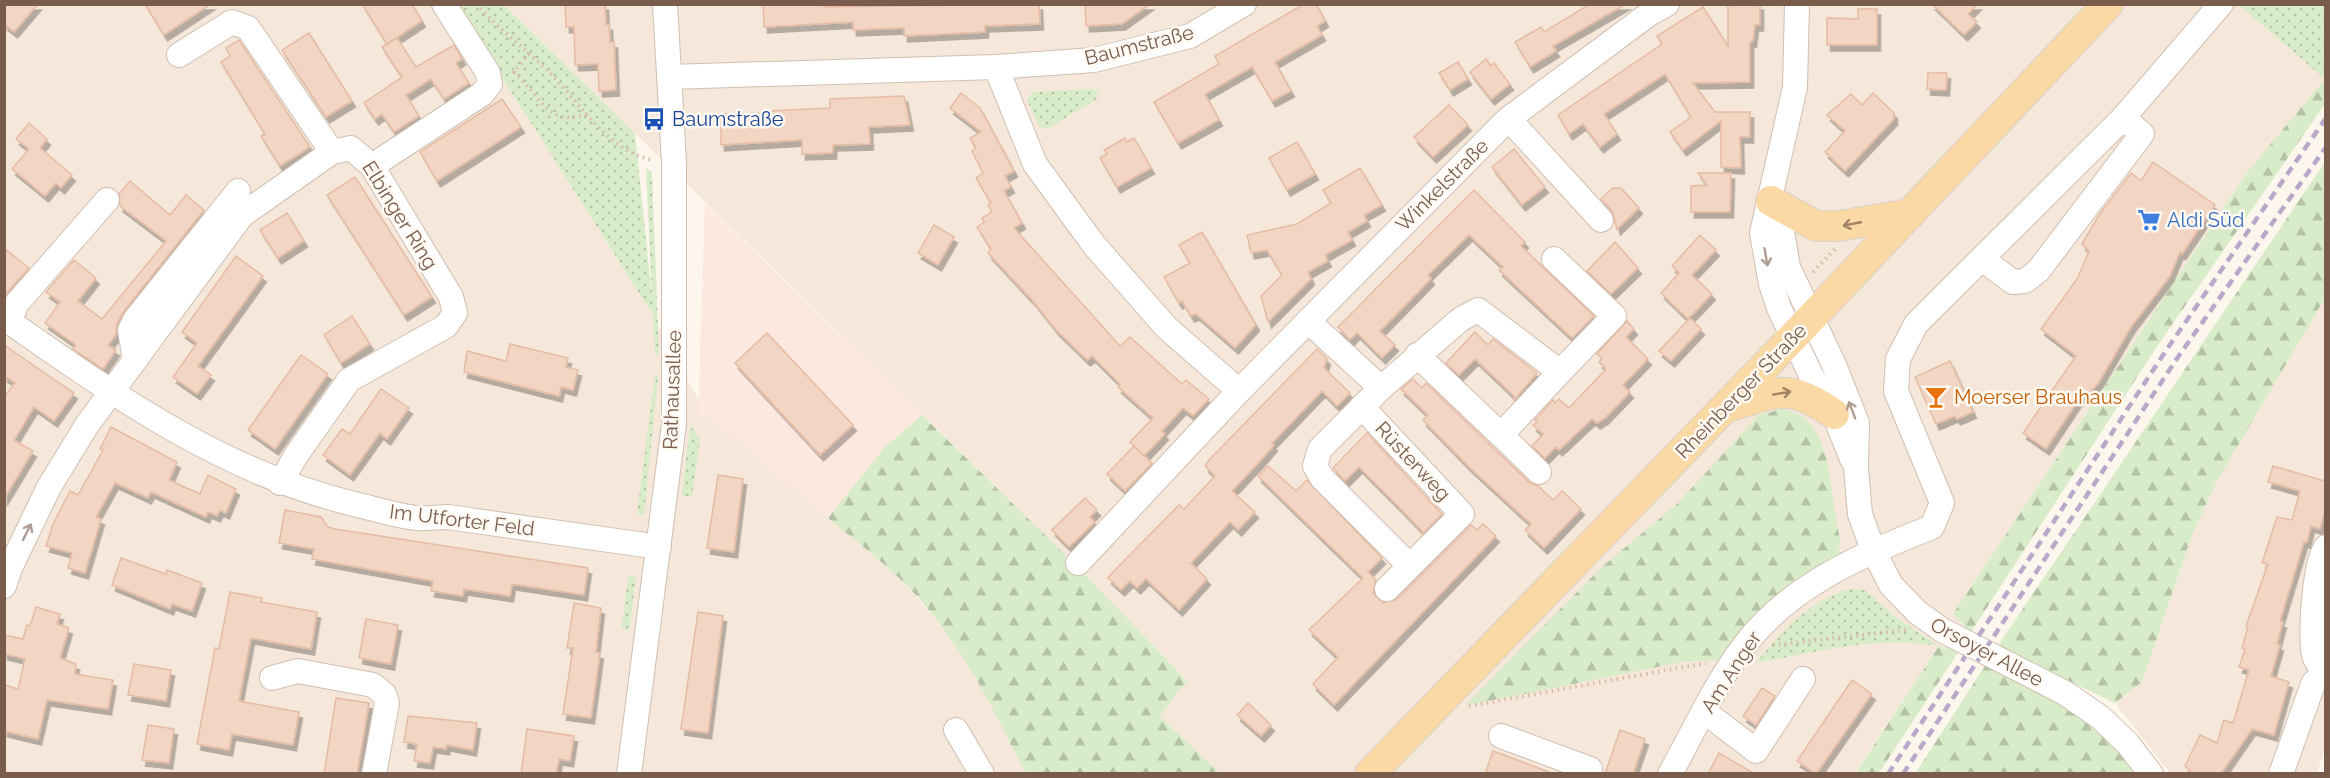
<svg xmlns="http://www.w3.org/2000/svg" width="2330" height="778" viewBox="0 0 2330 778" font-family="Raleway,sans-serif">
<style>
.residential{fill:#f5e8da}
.commercial{fill:#fde8e0}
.green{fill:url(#green-dots)}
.forest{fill:url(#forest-firs)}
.building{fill:#f3d5c3;stroke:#e6bba3;stroke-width:1.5;filter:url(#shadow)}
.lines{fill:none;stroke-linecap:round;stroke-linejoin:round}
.minor-casing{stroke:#d1beb0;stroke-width:26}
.major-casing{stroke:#dad1cd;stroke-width:32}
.path{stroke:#d9b8a5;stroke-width:4;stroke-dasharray:1.5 4.5;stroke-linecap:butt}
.minor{stroke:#fff;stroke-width:24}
.major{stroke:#fbd9a5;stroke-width:30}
.rail{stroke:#b9a8c9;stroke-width:4.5;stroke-dasharray:9 6;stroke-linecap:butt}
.oneway{stroke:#a18267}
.oneway2{stroke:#af9d94}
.labels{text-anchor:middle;stroke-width:5;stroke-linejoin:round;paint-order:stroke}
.street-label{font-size:20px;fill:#7a5c4d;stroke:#fffaf3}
.transit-label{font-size:20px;fill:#164399;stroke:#fffaf3;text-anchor:start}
.shop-label{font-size:20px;fill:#366cbe;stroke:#fffaf3;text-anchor:start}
.food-label{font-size:20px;fill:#c56008;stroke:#fffaf3;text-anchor:start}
</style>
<defs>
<pattern id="green-dots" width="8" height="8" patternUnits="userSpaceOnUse" patternTransform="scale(1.5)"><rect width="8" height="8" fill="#d8ecc9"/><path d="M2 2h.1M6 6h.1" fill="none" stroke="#b4c2a5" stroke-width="1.8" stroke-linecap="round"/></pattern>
<pattern id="forest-firs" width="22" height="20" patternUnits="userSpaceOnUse" patternTransform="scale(1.5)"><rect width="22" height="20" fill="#d8ecc9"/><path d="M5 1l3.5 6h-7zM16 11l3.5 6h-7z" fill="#b4c2a5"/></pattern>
<filter id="shadow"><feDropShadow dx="3.5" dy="6" stdDeviation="0" flood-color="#0004"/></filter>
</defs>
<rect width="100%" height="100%" fill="#fdf6ec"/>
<g class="residential">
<path d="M5,4L456,5L653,315L700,403L698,416L710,418L900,578L949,635L986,693L1025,773L5,774Z"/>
<path d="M2325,4L2326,79L2249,170L1953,614L1971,632L1959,651L1939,646L1855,773L1220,774L1159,716L1187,681L1079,568L504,5Z"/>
<path d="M2325,298L2326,744L2317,773H2170L2115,703L2142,682L2192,535L2217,481Z"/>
</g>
<path class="commercial" d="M705,203L922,415L885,447L828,518L710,418L698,417Z"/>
<g class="green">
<path d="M456,5H504L635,133L652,297L646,168L652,173L659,355L655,354L653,315Z"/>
<path d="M2239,5H2325V79Z"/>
<path d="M1094,89L1098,93L1097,99L1047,129L1039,126L1027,100L1032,92Z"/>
<path d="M655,375L658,376L644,515L637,514Z"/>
<path d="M690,425L700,438L692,497L682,495Z"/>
<path d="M629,574L636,578L629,630L621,629Z"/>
<path d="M1850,589L1865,590L1898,619L1939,646C1877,635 1817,652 1756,663C1780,632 1811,600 1850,589Z"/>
</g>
<g class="forest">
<path d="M2325,79V104L2158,345L1971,632L1953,614L2249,170Z"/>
<path d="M2325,162V298L2217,481L2192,535L2142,682L2115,703L1997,647Z"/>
<path d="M1782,409C1837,417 1828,497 1840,538L1839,553L1836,560L1725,659L1682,662L1464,706L1603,566L1677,504L1759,415Z"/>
<path d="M922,415L1079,568L1187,681L1159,716L1220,773H1025C991,703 956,632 898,577C876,556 852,538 828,518L885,447Z"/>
<path d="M1939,646L1959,651L1879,773L1855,774Z"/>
<path d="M1986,664L2074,710L2106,734L2138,774H1915Z"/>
</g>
<g class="building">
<path d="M4,4H38L14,32L4,24Z"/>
<path d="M145,4H211L164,35Z"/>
<path d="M362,4H412L422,21L387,44Z"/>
<path d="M565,4H605L606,25L609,24L610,42H614L616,90L599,91L598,64L575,65L574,27H566Z"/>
<path d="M763,4H824V7L1039,4L1040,24L985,26V32L904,36V28L853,30V22L764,27Z"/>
<path d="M1085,4H1150L1122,24L1086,26Z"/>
<path d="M1304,4H1316L1325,21L1317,26L1322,35L1275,62L1291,91L1272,101L1252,67L1205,94L1219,120L1178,143L1154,102L1219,64L1215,56Z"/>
<path d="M1590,4H1626L1553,46L1556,51L1530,67L1515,42L1541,27L1544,32Z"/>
<path d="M1728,4H1760V25H1755L1753,41L1750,42V82L1693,83L1715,112H1750V137H1740L1741,168L1721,167V121L1683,150L1670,132L1691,117L1665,74L1604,114L1617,134L1600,147L1583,124L1569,134L1558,115L1662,44L1657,36L1703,7L1728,46Z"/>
<path d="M1932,4H1978L1968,14L1977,22L1964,35Z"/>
<path d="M1858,9H1877V45H1827V18L1858,19Z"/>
<path d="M309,33L352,101L326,117L282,50Z"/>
<path d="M397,38L416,67L454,45L462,59L456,63L469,83L444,99L431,79L406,95L419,116L394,132L382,114L375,119L364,103L402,77L382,47Z"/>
<path d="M239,40L310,147L280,166L261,136L265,134L221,62L230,56L226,48Z"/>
<path d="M1486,59L1491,66L1494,63L1510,84L1491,99L1470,72Z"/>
<path d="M1458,62L1468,79L1450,90L1439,73Z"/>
<path d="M1928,73H1947L1946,90L1927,89Z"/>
<path d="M961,93L980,108L1014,171L1005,176L1011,187L1004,191L1022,223L1014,228L1120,346L1130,337L1182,384L1186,380L1209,399L1193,416L1183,408L1162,431L1165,434L1144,456L1130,442L1153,418L1118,387L1120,384L1092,356L1087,360L1056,330L1033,301L988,253L991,249L977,227L984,222L982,218L992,212L988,205L991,203L976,178L983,173L972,151L976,148L970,138L981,132L950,108Z"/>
<path d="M1873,93L1894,113V119L1845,171L1825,152L1845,131L1827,115L1851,94L1862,105Z"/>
<path d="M904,96L910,125L869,127L870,144L833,145V153L802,154V140L721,145V114L771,113L770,111L830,108V99Z"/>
<path d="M502,99L521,127L437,181L420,152Z"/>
<path d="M1449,105L1468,125L1433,157L1414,137Z"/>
<path d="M29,123L47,139L40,148L72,175L61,188L56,183L45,196L12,169L29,149L16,139Z"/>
<path d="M1125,138L1127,142L1134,138L1151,168L1117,187L1100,158L1107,154L1104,150Z"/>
<path d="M1297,142L1315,174L1287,190L1269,158Z"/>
<path d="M1514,149L1545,187L1522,205L1492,167Z"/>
<path d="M2153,162L2215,205L2182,254L2180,252L2170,276L2131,327L2099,382L2087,396L2083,393L2046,449L2023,433L2076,356L2041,329L2077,279L2089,251L2082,244L2099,215L2131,173L2141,181Z"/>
<path d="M1360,168L1382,205L1364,215L1367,221L1348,232L1352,240L1325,255L1328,261L1308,272L1311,279L1268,322L1261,296L1282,275L1267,250L1251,253L1247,235L1297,224L1331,203L1323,190Z"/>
<path d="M1698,173H1731L1730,212H1691V186L1707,185Z"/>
<path d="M355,177L432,297L404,315L327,195Z"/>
<path d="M130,181L170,215L186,195L204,210L124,311L117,324L116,335L108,345L116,350L103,369L73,349L76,345L45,323L60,302L46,292L74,260L96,278L78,301L102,319L166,241L120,206L119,194Z"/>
<path d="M1613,188H1621L1639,208L1617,229L1612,211L1601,199Z"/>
<path d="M1474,190L1525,242L1521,246L1594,316L1572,338L1499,270L1503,267L1469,235L1428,275L1431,279L1380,331L1395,345L1382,358L1357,333L1350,340L1338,327Z"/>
<path d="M287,213L304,241L278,258L260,230Z"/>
<path d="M934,225L954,237L938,265L918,253Z"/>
<path d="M1202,232L1256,325L1235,348L1196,314L1191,316L1182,301L1179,303L1164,277L1190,263L1179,245Z"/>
<path d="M1700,235L1716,250L1692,275L1712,294L1688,319L1661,293L1679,273L1672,266Z"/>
<path d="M1615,242L1638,268L1611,294L1587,271Z"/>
<path d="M4,248L29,268L4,296Z"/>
<path d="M236,256L263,276L198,366L211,375L197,394L173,377L197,343L182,332Z"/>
<path d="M352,316L370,344L341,363L324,335Z"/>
<path d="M1690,318L1701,329L1671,361L1659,351Z"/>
<path d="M1627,321L1634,329L1626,337L1648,359L1623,385L1630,392L1605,418L1597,423L1592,419L1559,450L1556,447L1545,458L1532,446L1543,434L1533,425L1537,422L1535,420L1553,400L1555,403L1559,399L1569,408L1606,369L1599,362L1602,359L1597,354Z"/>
<path d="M1475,332L1488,345L1493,339L1537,373L1514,400V396L1475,359L1459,375L1446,363Z"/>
<path d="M767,333L853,425L820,455L735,363Z"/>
<path d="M510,344L568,358L566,367L578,370L573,390L561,387L559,396L464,372L467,351L506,361Z"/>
<path d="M4,345L74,393L54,421L34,407L14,440L33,451L4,499V397L15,383L4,376Z"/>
<path d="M1317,349L1327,359L1324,368L1350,393L1337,406L1322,391L1272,443L1274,445L1262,459L1232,491L1255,512L1238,530L1230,522L1191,563L1207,579L1179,610L1146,579L1137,588L1130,581L1121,590L1108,578L1111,574L1179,505L1184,509L1215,476L1205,466L1210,459Z"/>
<path d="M301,355L328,374L275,449L248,430Z"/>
<path d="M1950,361L1973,412L1957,419L1955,416L1936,424L1915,377Z"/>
<path d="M1413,379L1422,388L1426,383L1529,482L1538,486L1553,500L1562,491L1581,509L1544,548L1525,530L1531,524L1470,468L1423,420L1428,415L1401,389Z"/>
<path d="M381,389L409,408L387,439L380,433L350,475L323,455L342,429L350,434Z"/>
<path d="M111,427L177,462L169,480L200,494L208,475L236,489L226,513L220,510L217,516L208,512L206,517L151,492L148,498L115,483L96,517L101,519L85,573L68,568L72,553L46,546L53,524L70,491L78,495L103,450L100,449Z"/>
<path d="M1367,433L1442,514L1422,534V531L1397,505L1359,467L1345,481L1333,468Z"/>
<path d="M1134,446L1152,463L1125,491L1107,474Z"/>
<path d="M1268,466L1296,491L1307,480L1382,558L1368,572L1376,580L1373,593L1383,603L1397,599L1471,525L1477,530L1483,524L1496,536L1334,705L1313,684L1338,657L1309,630L1363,578L1258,476Z"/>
<path d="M2273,466L2325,481V511L2320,529L2311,526L2307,542H2304L2280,621L2283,622L2277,644L2280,645L2271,676L2289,682L2274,735L2252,729L2221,774H2194L2185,766L2200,735L2217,743L2224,720L2233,723L2249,670L2239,667L2245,649L2242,648L2248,627L2246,626L2268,564L2262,563L2277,517L2292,520L2300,491L2268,482Z"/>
<path d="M718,475L743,479L734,552L707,548Z"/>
<path d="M1085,498L1097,510L1090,517L1095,522L1069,547L1052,530Z"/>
<path d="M285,510L321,517L328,527L335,529L588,568L584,595L512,584L510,596L464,589L463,596L431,591L433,581L312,559L314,549L279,543Z"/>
<path d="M121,558L166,574L167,570L202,583L192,611L172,604L170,609L112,585Z"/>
<path d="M230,592L262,598L261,602L317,612L311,649L251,638L244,674L239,701L299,712L293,745L232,734L229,750L197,744L215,648L219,649Z"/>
<path d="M574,603L601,608L596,652L600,653L591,718L563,714L573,648H567Z"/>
<path d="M36,607L60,614L57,624L69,628L60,658L76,664L75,674L113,680L108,709L47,700L38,739L4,731V685L18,689L25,659L4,654V635L23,639L27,625L30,626Z"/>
<path d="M698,612L723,616L708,733L681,729Z"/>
<path d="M366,619L398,625L391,664L359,658Z"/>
<path d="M134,664L171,670L166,701L128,695Z"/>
<path d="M1852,680L1872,694L1816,774L1797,761Z"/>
<path d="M1762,688L1775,696L1756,725L1743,716Z"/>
<path d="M336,698L369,703L357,774H324Z"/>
<path d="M1248,703L1271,725L1261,736L1237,715Z"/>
<path d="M408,716L477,723L473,750L447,745L446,749L433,747L430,763L414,761L417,744L404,742Z"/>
<path d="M148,725L174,729L169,763L142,760Z"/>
<path d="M527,729L574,736L570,761L559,759L556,774H521Z"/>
<path d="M1620,730L1645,739L1633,774H1605Z"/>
<path d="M1493,751L1549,772L1548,774H1485Z"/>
<path d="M1719,753L1755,774H1708Z"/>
</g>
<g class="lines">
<g class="minor-casing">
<g id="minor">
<path d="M1797,4L1795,87L1762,233L1771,284L1779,308L1811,375L1834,414L1852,459"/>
<path d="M179,55L232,22L248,28L332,152"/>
<path d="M996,67L1035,164L1094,245L1167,328L1239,391L1507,120L1649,14L1667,4"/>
<path d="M669,77L996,67L1094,60L1190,36L1244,4"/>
<path d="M1509,119L1601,220"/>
<path d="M372,166L482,94L490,84L488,73L444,4"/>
<path d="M1771,201L1782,232L1788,267L1834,365L1857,423L1856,468L1860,514L1873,550L1891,585L1917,612L1942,630L2065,693L2100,717L2128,744L2151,774"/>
<path d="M1982,259L2013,282L2025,281L2038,271L2142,134L2123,118"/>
<path d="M4,318C114,395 225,474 358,505C376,509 396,516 416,518C426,519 437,517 448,517L659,547"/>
<path d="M1308,321L1381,388L1362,407L1462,514L1387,589"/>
<path d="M9,322L17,303L107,200"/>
<path d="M1417,355L1501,435"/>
<path d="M135,360L130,330L135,320L238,191"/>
<path d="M1381,388L1461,319L1478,310L1560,372L1614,316L1554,259"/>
<path d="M1362,407L1320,449L1315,466L1322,478L1409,565"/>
<path d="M1539,472L1501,435L1560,372"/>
<path d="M1078,563L1239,391"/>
<path d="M4,586L10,568L49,487L87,425L242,215L332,152L351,148L372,166L451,297L455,313L446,326L349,380L297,454L280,483"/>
<path d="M2324,671C2320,666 2315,661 2314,655C2310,634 2314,565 2326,547"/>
<path d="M272,678L298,671L373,685L384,694L387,703L374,774"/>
<path d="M1705,712L1756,751L1803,679"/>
<path d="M956,730L982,774"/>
<path d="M1501,736L1590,769L1588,774"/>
<path d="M629,774L674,424V163L665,4"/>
<path d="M1670,774C1694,731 1715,684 1744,646C1790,585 1863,554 1932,527L1942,503L1896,391L1898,359L1916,324L2123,118L2221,4"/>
<path d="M2281,774L2313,684L2326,670"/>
</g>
</g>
<g class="major-casing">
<g id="major">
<path d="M1771,201L1816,226H1839L1910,214"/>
<path d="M1726,407C1778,393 1786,381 1834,414"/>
<path d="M1370,774L1793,337L2108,4"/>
</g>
</g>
<g class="path">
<path d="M476,4C498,28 524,48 547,70C579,100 607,153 654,160"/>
<path d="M514,72C539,94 548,129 587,114"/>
<path d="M513,73L529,53"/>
<path d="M1813,272L1835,249"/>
<path d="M1773,645L1906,630"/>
<path d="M1469,706L1706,663"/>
</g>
<use href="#minor" class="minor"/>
<use href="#major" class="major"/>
<g class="rail">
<path d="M1888,774L2167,349L2326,118"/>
<path d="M1903,774L2178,357L2326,147"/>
</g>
</g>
<defs><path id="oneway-shaft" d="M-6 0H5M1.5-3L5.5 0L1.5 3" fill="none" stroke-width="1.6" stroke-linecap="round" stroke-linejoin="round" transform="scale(1.5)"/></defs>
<g class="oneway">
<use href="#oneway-shaft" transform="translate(1852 224) rotate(169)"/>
<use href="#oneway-shaft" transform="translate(1782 393) rotate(-10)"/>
</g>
<g class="oneway2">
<use href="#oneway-shaft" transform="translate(1766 257) rotate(80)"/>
<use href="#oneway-shaft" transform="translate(1852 410) rotate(-111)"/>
<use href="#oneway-shaft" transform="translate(27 532) rotate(-64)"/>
</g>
<defs>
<g id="bus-bare" transform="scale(1.8)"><path d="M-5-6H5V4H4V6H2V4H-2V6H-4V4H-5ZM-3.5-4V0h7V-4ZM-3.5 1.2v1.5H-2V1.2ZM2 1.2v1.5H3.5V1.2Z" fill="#1a4fb4" stroke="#fffaf3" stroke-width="2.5" paint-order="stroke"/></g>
<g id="supermarket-bare" transform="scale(1.8)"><path d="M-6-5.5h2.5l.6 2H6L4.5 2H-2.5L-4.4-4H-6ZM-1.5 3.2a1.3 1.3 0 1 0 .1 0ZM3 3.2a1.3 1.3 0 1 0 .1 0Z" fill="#3f7fe0" stroke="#fffaf3" stroke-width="2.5" paint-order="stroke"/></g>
<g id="bar-bare" transform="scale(1.8)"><path d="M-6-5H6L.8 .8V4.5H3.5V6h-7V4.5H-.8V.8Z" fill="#e8710a" stroke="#fffaf3" stroke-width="2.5" paint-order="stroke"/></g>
</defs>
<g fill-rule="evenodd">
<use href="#bus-bare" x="654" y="119"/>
<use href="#supermarket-bare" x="2149" y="220"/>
<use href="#bar-bare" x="1936" y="397"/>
</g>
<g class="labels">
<g class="street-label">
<text transform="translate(1139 45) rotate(-14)" y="7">Baumstraße</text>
<text transform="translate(1442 185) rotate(-45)" y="7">Winkelstraße</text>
<text transform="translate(400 215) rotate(58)" y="7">Elbinger Ring</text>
<text transform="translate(672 390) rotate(-88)" y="7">Rathausallee</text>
<text transform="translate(1741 391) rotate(-46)" y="7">Rheinberger Straße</text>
<text transform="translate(1413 461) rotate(47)" y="7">Rüsterweg</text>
<text transform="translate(462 520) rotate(7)" y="7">Im Utforter Feld</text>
<text transform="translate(1987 652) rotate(28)" y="7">Orsoyer Allee</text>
<text transform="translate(1731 672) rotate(-57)" y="7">Am Anger</text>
</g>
<g class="transit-label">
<text x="672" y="126">Baumstraße</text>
</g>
<g class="shop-label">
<text x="2167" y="227">Aldi Süd</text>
</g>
<g class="food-label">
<text x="1954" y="404">Moerser Brauhaus</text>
</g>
</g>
<rect width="2330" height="778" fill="none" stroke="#7a5c4d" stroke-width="12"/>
</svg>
